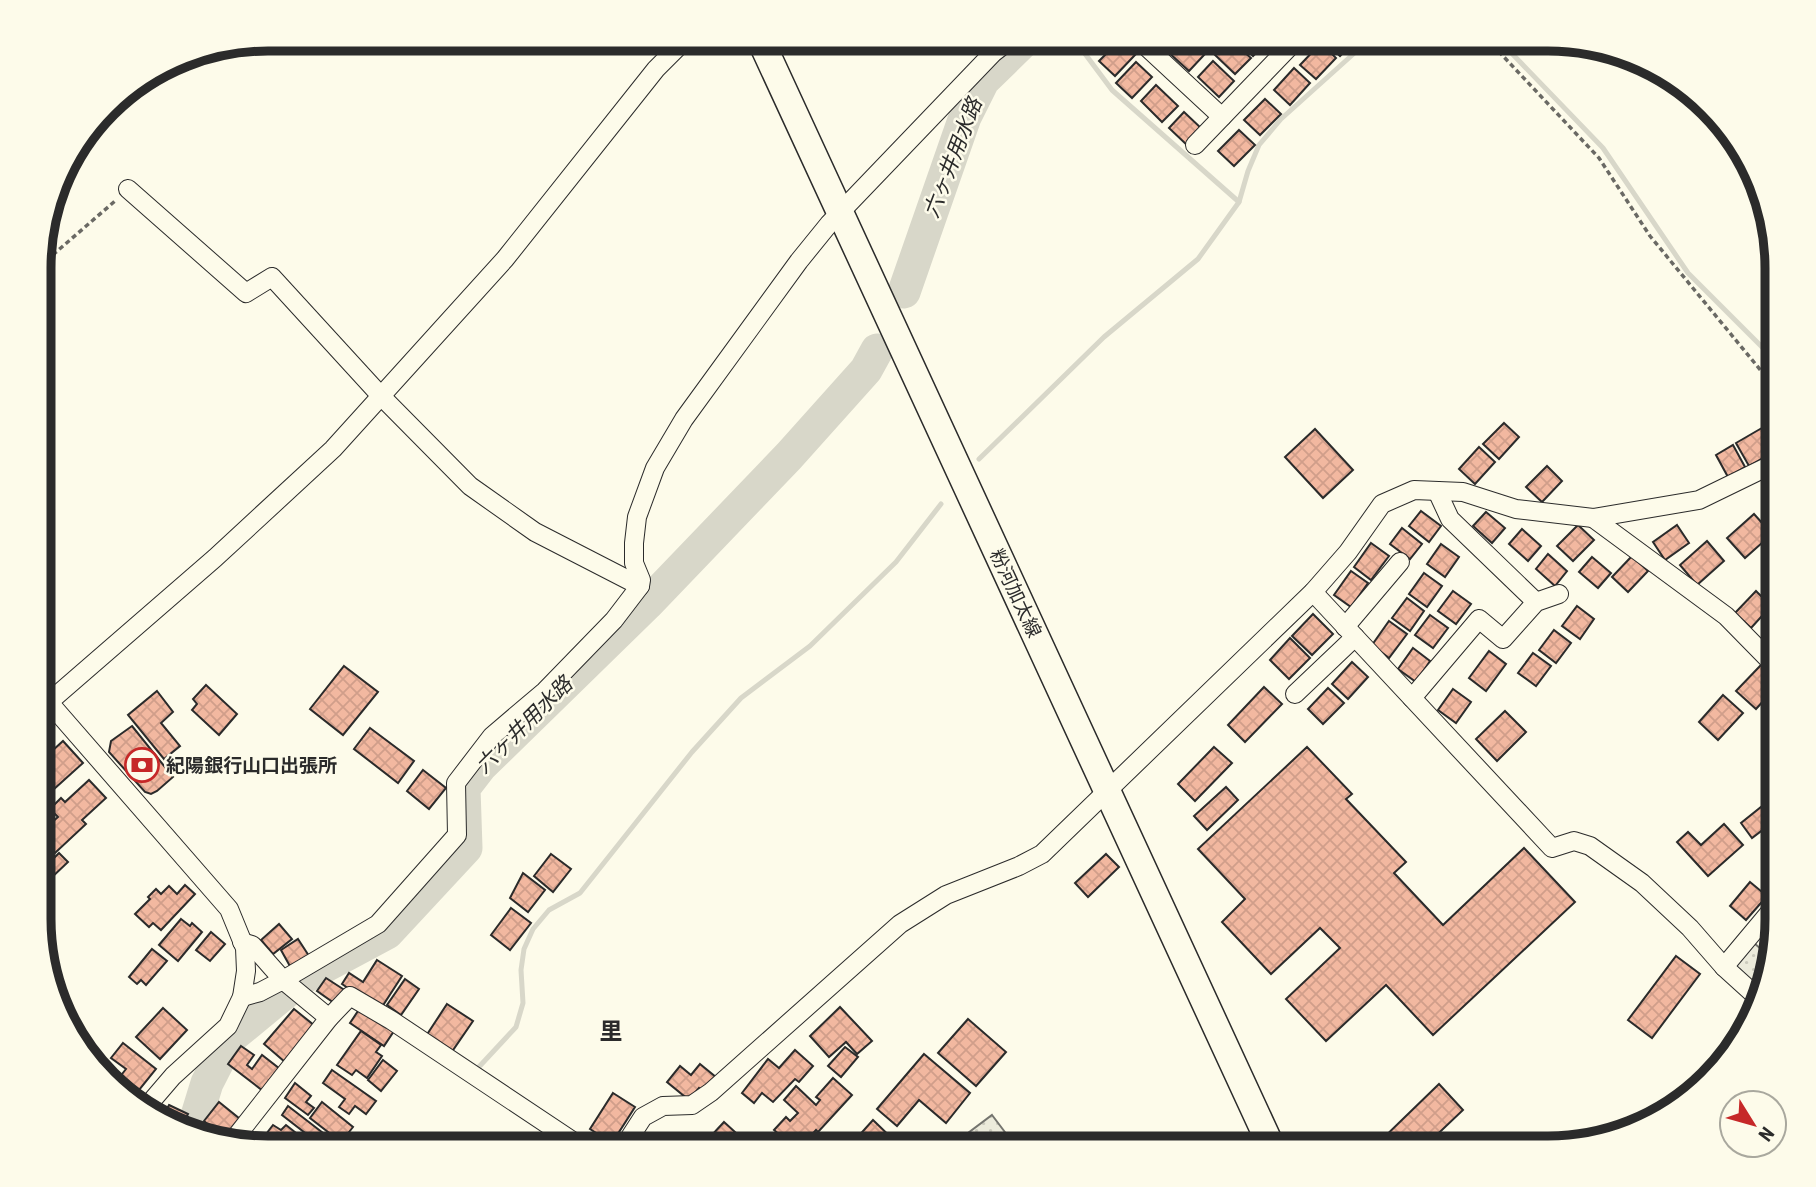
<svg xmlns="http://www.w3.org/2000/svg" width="1816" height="1187" viewBox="0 0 1816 1187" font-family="'Roboto Condensed','Noto Sans JP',sans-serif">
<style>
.grass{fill:url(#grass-dots);stroke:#74746e;stroke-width:2}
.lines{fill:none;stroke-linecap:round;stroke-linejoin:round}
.stream{stroke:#d8d7c9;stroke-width:5}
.river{stroke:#d8d7c9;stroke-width:33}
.building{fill:url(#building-cross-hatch);stroke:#2b2b2b;stroke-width:2}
.minor-casing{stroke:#2b2b2b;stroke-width:20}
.primary-casing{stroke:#2b2b2b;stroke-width:29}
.path{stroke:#6a6964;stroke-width:3.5;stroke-dasharray:5 3.5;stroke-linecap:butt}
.minor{stroke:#fdfbea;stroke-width:18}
.primary{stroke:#fdfbea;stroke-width:26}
.labels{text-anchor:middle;stroke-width:5;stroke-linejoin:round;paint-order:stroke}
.street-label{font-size:19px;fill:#2b2b2b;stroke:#fdfbea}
.poi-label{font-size:19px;font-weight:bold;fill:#2b2b2b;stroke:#fdfbea;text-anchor:start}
.water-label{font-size:21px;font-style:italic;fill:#2b2b2b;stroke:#fdfbea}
.quarter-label{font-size:23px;font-weight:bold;fill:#2b2b2b;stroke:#fdfbea}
.rim{fill:none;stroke:#2b2b2b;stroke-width:9}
</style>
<defs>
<pattern id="grass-dots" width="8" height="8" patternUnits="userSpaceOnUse" patternTransform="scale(1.75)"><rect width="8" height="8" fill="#ecebdb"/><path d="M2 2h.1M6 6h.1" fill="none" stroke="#cbcabc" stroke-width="1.8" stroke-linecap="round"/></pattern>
<pattern id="building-cross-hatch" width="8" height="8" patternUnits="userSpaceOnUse" patternTransform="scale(1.75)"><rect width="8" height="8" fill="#f2b8a0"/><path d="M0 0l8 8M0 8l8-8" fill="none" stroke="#d09e8a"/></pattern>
</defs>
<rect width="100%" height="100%" fill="#fdfbea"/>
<g class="grass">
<path d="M1754,943L1769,956L1758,990L1731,967Z"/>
<path d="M992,1115L1017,1148H948Z"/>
</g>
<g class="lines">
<g class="stream">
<path d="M1074,39L1112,90L1239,202"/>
<path d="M1498,39L1603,148L1688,273L1767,352L1777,385"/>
<path d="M979,459L1104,337L1198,259L1239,202L1248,171L1259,145L1281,119L1370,39"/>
<path d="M477,1069L516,1027L523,1003L521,970L524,949L533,929L549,910L580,893L692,752L741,698L810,646L896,562L941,504"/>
</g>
<g class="river">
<path d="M904,292L965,117L983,81L1026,39"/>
<path d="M191,1135L207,1083L230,1038L303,978L387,933L466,848L464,788L481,766L647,604L789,456L866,370L877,350"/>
</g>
</g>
<g class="building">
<path d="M1080,39H1107L1094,52Z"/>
<path d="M1179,39H1187L1204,55L1189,71L1167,51Z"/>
<path d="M1193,39H1219L1207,51Z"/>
<path d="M1229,39L1251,58L1235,74L1214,54Z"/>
<path d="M1235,39H1267L1269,40L1253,56Z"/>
<path d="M1327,39H1357L1340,56L1324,41Z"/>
<path d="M1120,40L1135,55L1115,76L1099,61Z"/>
<path d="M1321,43L1336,58L1316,79L1300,65Z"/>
<path d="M1213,61L1234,81L1219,97L1198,77Z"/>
<path d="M1136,62L1152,77L1132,98L1116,83Z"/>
<path d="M1294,68L1310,83L1290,105L1274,90Z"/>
<path d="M1156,85L1178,106L1162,122L1141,101Z"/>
<path d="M1265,99L1281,114L1260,135L1244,120Z"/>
<path d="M1184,112L1202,129L1187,145L1169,128Z"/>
<path d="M1239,130L1255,145L1234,166L1218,151Z"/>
<path d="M1504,423L1519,437L1499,459L1483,444Z"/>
<path d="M1767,425L1777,442V450L1749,466L1736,443Z"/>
<path d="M1315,429L1353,470L1323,498L1285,457Z"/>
<path d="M1733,445L1745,467L1728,477L1716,455Z"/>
<path d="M1479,447L1495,462L1475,484L1459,469Z"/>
<path d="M1547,466L1562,481L1542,502L1526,487Z"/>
<path d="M1421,511L1441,526L1429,542L1409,526Z"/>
<path d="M1486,512L1505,528L1492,543L1473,526Z"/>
<path d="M1754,514L1772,534L1745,558L1727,538Z"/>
<path d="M1578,525L1594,540L1573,561L1557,546Z"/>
<path d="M1677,525L1689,543L1665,560L1653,542Z"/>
<path d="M1402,528L1422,544L1410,559L1390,544Z"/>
<path d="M1522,529L1541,546L1528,561L1509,544Z"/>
<path d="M1707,541L1724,561L1697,585L1680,565Z"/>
<path d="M1371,543L1389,556L1371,580L1354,567Z"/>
<path d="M1441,544L1459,557L1445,577L1427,564Z"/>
<path d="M1548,554L1567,571L1555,586L1536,569Z"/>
<path d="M1632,556L1648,571L1628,592L1612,577Z"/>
<path d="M1592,557L1611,573L1598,588L1579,572Z"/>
<path d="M1777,567V595L1763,579Z"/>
<path d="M1351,571L1368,583L1351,607L1334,595Z"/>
<path d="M1424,573L1442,586L1427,607L1409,594Z"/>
<path d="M1453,591L1471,604L1456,624L1438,611Z"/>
<path d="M1756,591L1771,606L1751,628L1735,613Z"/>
<path d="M1407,598L1424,611L1410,631L1392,618Z"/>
<path d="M1577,606L1594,619L1580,639L1562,626Z"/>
<path d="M1313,614L1333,634L1312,655L1292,636Z"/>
<path d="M1430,615L1448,628L1433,648L1415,635Z"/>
<path d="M1389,621L1407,634L1389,658L1372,645Z"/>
<path d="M1554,630L1571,643L1556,663L1539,650Z"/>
<path d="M1777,635V658L1766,647Z"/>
<path d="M1290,638L1310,658L1289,679L1270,660Z"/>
<path d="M1413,648L1430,661L1416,682L1398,669Z"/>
<path d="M1489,651L1506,664L1486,691L1469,678Z"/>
<path d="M1533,653L1551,666L1536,686L1518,673Z"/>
<path d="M1352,662L1368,677L1348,699L1332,684Z"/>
<path d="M1761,665L1777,679V686L1756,709L1736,691Z"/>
<path d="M344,666L378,692L343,735L310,709Z"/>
<path d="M206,685L237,714L219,735L192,710L197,704L193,699Z"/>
<path d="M1264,687L1282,704L1245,742L1228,725Z"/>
<path d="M1328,688L1344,703L1323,724L1308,709Z"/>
<path d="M1453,689L1471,702L1456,723L1438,710Z"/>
<path d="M157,691L173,712L161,723L180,746L164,759L128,715Z"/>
<path d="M1723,695L1743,713L1718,740L1699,722Z"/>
<path d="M1505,711L1526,732L1497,761L1476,739Z"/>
<path d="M132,726L173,777L157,791L151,794L145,792L109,752L111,741Z"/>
<path d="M370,728L414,761L398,783L354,749Z"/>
<path d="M63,741L83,763L54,789L40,774V762Z"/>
<path d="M1214,747L1232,763L1195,801L1178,784Z"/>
<path d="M1307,747L1352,794L1346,799L1406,862L1394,873L1443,925L1524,848L1575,902L1433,1035L1386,985L1326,1041L1286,999L1340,948L1320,928L1271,974L1222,922L1245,899L1198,849Z"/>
<path d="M423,770L446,788L429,809L407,791Z"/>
<path d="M89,780L106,798L82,820L86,824L40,867V833L58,817L50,809L61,798L65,802Z"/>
<path d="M1226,787L1238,800L1207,830L1194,816Z"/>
<path d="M1761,807L1773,822L1752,838L1741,823Z"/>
<path d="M1724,824L1743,845L1708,876L1677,842L1688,832L1701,845Z"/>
<path d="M59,853L68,862L50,879L42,870Z"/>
<path d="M551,854L571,869L553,892L534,876Z"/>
<path d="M1106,854L1119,867L1088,897L1075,883Z"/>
<path d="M523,873L545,890L528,912L510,898Z"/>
<path d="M1750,882L1767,896L1746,920L1730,906Z"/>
<path d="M185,885L195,894L161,930L153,923L149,927L135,914L150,899L148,897L156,889L161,894L169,886L177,894Z"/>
<path d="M511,908L531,923L510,950L491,935Z"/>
<path d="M181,919L190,926L192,923L202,932L178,961L159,945Z"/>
<path d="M279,924L292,939L273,954L261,940Z"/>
<path d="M211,932L225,944L210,961L196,950Z"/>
<path d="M298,939L309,956L291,968L281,950Z"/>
<path d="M152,949L167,961L146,985L141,980L137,984L129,977Z"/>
<path d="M1676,956L1700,974L1652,1038L1628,1020Z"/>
<path d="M377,960L402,976L380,1010L342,984L349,973L363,982Z"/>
<path d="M326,978L346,991L337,1005L317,991Z"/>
<path d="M405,979L419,989L401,1015L387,1005Z"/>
<path d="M447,1004L473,1021L451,1053L426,1036Z"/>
<path d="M840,1007L872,1041L857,1054L846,1042L829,1057L810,1036Z"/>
<path d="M163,1008L187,1030L160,1059L136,1037Z"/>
<path d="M360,1008L394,1031L384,1046L350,1023Z"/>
<path d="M294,1009L315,1026L285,1062L264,1044Z"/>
<path d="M968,1019L1006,1052L976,1086L938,1053Z"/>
<path d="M1746,1025L1739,1047L1737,1048L1731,1043Z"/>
<path d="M361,1031L381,1045L376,1052L382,1056L367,1078L356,1070L352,1075L337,1065Z"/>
<path d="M123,1043L156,1069L131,1100L115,1083L126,1069L111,1058Z"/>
<path d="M241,1046L254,1055L247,1065L252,1069L262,1055L280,1069L263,1091L228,1064Z"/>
<path d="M845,1047L858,1057L841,1077L828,1066Z"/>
<path d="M795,1050L813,1066L799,1082L795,1079L773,1102L762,1093L754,1103L742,1093L768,1059L779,1068Z"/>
<path d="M924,1054L970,1093L946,1123L919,1100L897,1126L877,1109Z"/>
<path d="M383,1060L397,1071L381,1091L368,1080Z"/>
<path d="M700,1064L717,1078L705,1093L699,1088L689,1100L667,1082L680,1066L691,1075Z"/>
<path d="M332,1070L376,1101L366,1114L355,1106L349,1114L339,1107L345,1099L323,1083Z"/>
<path d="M833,1078L852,1095L818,1132L816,1130L800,1148H795L774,1130L786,1117L790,1121L798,1113L784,1100L796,1086L816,1105L820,1100L816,1097Z"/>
<path d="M295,1083L311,1096L306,1102L314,1108L308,1115L285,1098Z"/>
<path d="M1439,1084L1463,1110L1423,1148H1373Z"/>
<path d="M613,1093L635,1107L612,1143L590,1129Z"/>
<path d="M219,1102L240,1119L224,1138L204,1121Z"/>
<path d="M322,1102L353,1127L341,1142L310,1118Z"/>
<path d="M169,1105L188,1114L180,1129L161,1120Z"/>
<path d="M288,1106L340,1146L339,1148H300L309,1136L282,1115Z"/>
<path d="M873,1120L900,1146L898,1148H863L855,1140Z"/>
<path d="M724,1122L746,1142L740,1148H725L711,1136Z"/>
<path d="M273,1125L281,1130L286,1125L296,1133L291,1140L295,1144L292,1148L256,1147Z"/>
<path d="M830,1136L843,1148H819Z"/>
</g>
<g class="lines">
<g class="minor-casing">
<g id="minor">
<path d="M1138,39L1222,117"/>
<path d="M1195,145L1297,39"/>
<path d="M128,189L246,293L272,277L380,395L470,486L535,532L640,586"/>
<path d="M1437,491L1450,519L1536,602"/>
<path d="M1593,518L1726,616L1777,668"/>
<path d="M1313,592L1552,848L1574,841L1590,846L1642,883L1690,928L1724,967L1756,996"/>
<path d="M1345,627L1400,562"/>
<path d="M40,692L229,909L245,948L246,971L242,997L228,1026L173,1076L143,1111"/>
<path d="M1295,694L1355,637"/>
<path d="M1412,698L1479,619L1503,639L1536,602L1559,594"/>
<path d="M49,702L215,558L333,449L505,259L656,69L686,39"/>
<path d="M242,942L252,945L283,980L378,924L457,835L456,783L492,736L545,691L614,620L640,586L641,580L634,563V543L637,517L655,468L684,419L799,261L829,224L993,53L1011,39"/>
<path d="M1724,967L1775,906L1777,907"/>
<path d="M242,997L260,992L283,980L329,1018"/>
<path d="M231,1143L329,1018L350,996L391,1020L583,1148"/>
<path d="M623,1148L643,1117L663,1106L692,1105L711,1092L900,924L946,895L1019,866L1042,854L1313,592L1348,552L1382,504L1414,490L1463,492L1516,509L1593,518L1699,500L1777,462"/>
</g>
</g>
<g class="primary-casing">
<path id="primary" d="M760,39L1272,1148"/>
</g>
<g class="path">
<path d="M1487,39L1599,158L1650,236L1767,378L1777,411"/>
<path d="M40,266L115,201"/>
</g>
<use href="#minor" class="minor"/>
<use href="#primary" class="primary"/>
</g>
<defs>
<g id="bank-ring" transform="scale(1.75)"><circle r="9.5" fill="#fdfbea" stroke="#c62828" stroke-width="1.5"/><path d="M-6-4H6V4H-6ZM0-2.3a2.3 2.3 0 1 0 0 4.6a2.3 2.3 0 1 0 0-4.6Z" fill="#c62828"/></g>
</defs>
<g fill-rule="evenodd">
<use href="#bank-ring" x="142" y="765"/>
</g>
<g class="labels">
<g class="street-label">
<text transform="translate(1016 593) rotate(65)" y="7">粉河加太線</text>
</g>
<g class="poi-label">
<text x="166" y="772">紀陽銀行山口出張所</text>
</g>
<g class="water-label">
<text transform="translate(953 158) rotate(-69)" y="7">六ヶ井用水路</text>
<text transform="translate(524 725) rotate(-45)" y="7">六ヶ井用水路</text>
</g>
<g class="quarter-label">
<text x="611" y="1039">里</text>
</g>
</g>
<path d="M0 0H1816V1187H0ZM268 51H1548A217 217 0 0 1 1765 268V919A217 217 0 0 1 1548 1136H268A217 217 0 0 1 51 919V268A217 217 0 0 1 268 51Z" fill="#fdfbea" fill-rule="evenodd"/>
<path class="rim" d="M268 51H1548A217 217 0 0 1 1765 268V919A217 217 0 0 1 1548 1136H268A217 217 0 0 1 51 919V268A217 217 0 0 1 268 51Z"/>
<g transform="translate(1753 1124) rotate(127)"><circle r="33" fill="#fdfbea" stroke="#a9a89e" stroke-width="2"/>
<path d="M0-5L12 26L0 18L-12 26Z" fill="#c62828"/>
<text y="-10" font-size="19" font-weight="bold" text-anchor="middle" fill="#2b2b2b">N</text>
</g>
</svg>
